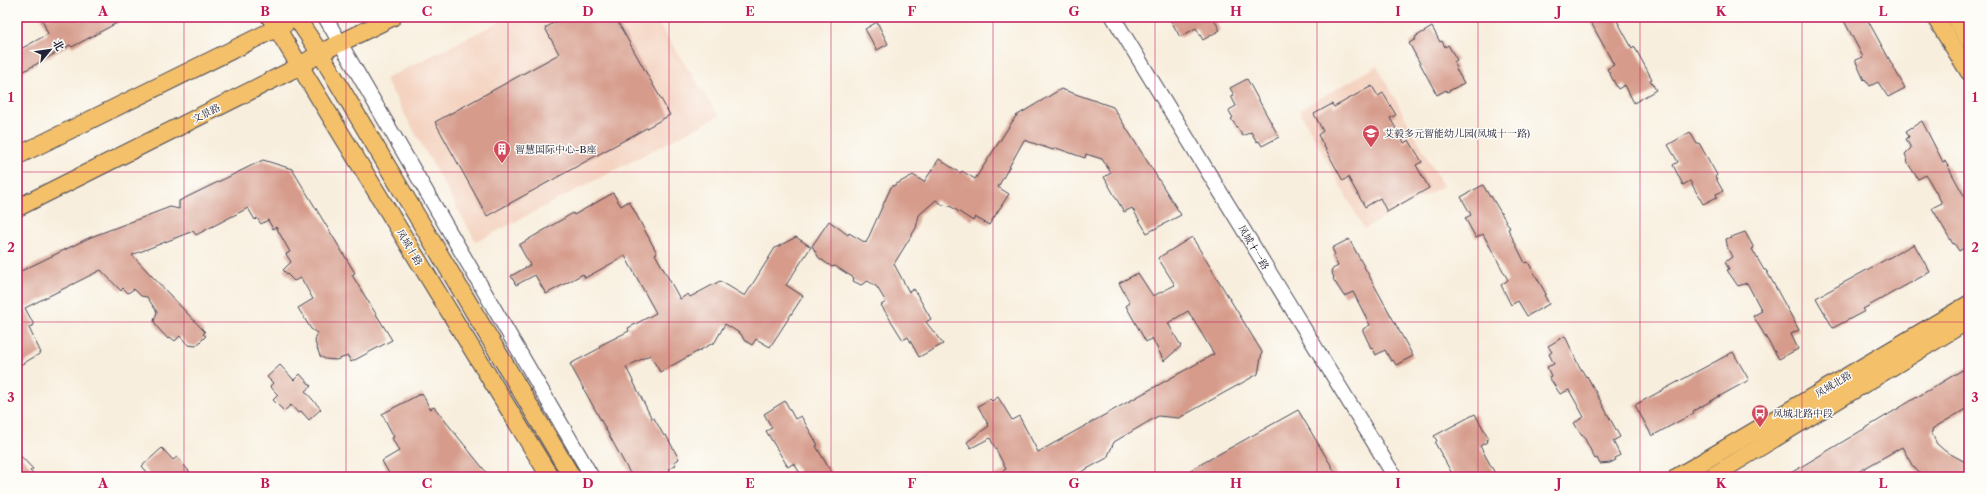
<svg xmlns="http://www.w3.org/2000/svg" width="1986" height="494" viewBox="0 0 1986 494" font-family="'Libre Caslon Text','Noto Serif SC',serif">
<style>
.built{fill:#f4d3c1}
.building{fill:#d69b8b}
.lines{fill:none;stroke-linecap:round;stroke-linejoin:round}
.minor-casing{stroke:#424153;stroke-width:16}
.major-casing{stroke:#424153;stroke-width:19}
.minor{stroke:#fff;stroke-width:14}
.major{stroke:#f4c16a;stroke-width:17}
.grid{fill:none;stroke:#c2185b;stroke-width:1;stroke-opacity:0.55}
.labels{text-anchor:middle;stroke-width:3;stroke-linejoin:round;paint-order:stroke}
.street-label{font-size:10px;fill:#22223b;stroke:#fdfcf7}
.poi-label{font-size:10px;fill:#22223b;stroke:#fdfcf7;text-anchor:start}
.neatline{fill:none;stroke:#c2185b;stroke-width:1.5}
.grid-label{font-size:13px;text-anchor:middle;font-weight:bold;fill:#c2185b}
</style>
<rect width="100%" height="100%" fill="#fdfcf7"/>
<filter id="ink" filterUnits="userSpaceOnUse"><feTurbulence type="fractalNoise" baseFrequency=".025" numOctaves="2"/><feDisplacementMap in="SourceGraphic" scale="8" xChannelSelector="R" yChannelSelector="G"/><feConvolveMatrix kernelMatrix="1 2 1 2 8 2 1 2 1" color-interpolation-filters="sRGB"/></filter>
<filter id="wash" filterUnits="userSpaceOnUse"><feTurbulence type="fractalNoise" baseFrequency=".012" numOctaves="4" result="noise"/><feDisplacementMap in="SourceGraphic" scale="16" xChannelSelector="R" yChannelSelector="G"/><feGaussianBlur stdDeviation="0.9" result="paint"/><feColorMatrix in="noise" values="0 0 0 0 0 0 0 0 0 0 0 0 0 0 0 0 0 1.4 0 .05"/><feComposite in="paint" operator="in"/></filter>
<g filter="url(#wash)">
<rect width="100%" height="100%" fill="#f8eedd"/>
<g class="built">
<path d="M509,17H654L719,116L476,242L385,79Z"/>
<path d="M1377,66L1443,186L1364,229L1299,110Z"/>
</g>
<g id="blocks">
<g class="building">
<path d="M41,17H77L79,21L87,17H128L72,47L70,45L17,75V51L48,34Z"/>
<path d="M564,17H615L670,115L487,216L435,122L559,54L545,28Z"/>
<path d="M1169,17H1215L1213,18L1220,30L1203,40L1196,28L1180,37Z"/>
<path d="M1588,17H1615L1632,48L1634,46L1652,79L1650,80L1656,90L1634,103L1625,85L1618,89L1607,69L1614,65Z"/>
<path d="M1842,17H1866L1905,88L1888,97L1878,82L1870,86L1865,79L1864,80L1856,62V60L1863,57Z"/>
<path d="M877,22L888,44L877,50L865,29Z"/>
<path d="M1432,27L1440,42L1442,41L1445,47L1448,45L1457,60L1454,62L1457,68L1456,69L1464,83L1447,92L1446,90L1437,95L1409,43L1416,39L1415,37Z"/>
<path d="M1247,79L1279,137L1262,146L1259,141L1257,142L1251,132L1243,136L1231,119L1233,118L1229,111V110L1236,106L1231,96L1234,95L1230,88Z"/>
<path d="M1372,86L1378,96L1383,93L1396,115L1390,118L1404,143L1409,140L1422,162L1416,165L1429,188L1387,212L1380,198L1365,207L1348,177L1343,181L1318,135L1323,131L1314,114L1332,104L1334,107Z"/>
<path d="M1061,89L1113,107L1181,215L1147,233L1132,208L1124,212L1104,177L1111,173L1102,159L1086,154L1085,158L1056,148L1053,150L1024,140L998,187L1009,194L989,225L975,217L973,221L950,206L943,205L936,200L919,215L916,228L894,264L909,292L914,289L931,319L926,322L943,344L919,357L908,337L903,340L888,316L881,305L886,302L877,287L868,281L861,285L853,281L854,278L835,266L832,267L819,258L812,246L829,221L848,235L849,233L866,243L891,187L913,175L924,182L939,159L960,173L962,171L975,179L1016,116Z"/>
<path d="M1922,121L1943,162L1945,161L1969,205V245L1959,251L1954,243L1953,244L1932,208L1942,203L1926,175L1918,179L1907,162L1908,161L1905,154L1911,148L1906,139L1909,137L1906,131Z"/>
<path d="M1690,132L1697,144L1699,143L1717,175L1715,177L1723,191L1716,194L1717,197L1703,204L1690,181L1683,185L1673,165L1678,162L1668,145Z"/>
<path d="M263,160L292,169L355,273L352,275L392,340L351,362L348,356L336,360L325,359L320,356L315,342L317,333L311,329L298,308L313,299L301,278L294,281L283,270L291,262L286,254L290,252L276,227L273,229L268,220L261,224L257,218L255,220L248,208L196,235L193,231L132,255L205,332L203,334L206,336L196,346L188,345L180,336L175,341L170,337L168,339L157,327L154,321L157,312L147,297L141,296L134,289L128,293L123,288L121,291L101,270L25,308L34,325L29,328L41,353L17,367V273L91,237L170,207L179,209V201Z"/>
<path d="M1483,185L1490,197L1491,196L1510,228L1508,229L1525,263L1528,262L1546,294L1544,295L1549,304L1527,316L1518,301L1511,305L1501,285L1508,280L1483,234L1476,238L1465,218L1471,215L1461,197Z"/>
<path d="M613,193L621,206L629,201L657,253L655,254L680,299L688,294L690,297L720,281L745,296L775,248L796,237L811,247L786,285L803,296L770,347L756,339L752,345L744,340L741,334L725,324L715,342L660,372L650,355L626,367L652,419L654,418L664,436L666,435L679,459L674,462L676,465L669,469L670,471L660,477H632L570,364L600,348L599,346L629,331L628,328L656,313L625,256L585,278L583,274L546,294L535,275L516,285L511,276L530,265L519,245L573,213L574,215Z"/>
<path d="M1745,232L1754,248L1752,249L1764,270H1766L1799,330L1791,334L1798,349L1779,359L1753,316L1762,311L1747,283L1738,286L1727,270L1729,269L1725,262L1732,257L1728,249L1726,239Z"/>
<path d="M1192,237L1262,352L1258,374L1179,418L1158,416L1114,442L1107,458L1072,477H992L1006,469L990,438L971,448L967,442L989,426L978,406L990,399L992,401L998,397L1012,420L1019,416L1038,452L1214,354L1188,311L1168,323L1181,346L1164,361L1152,338L1146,342L1126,306L1130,303L1119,283L1138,273L1153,296L1175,285L1158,258Z"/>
<path d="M1349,239L1413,356L1396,365L1393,360L1391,361L1385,350L1376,355L1372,347L1371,348L1363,331V329L1370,325L1353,292L1344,296L1333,279L1334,278L1331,270L1338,266L1333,256L1335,255L1332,248Z"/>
<path d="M1914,244L1930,272L1863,309L1865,311L1833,328L1816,298Z"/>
<path d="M1565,336L1578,364L1586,377L1587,376L1620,437L1613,441L1620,455L1615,458L1616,460L1610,463L1600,464L1597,458L1595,459L1583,435L1582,436L1574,423L1584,417L1569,390L1560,394L1549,377L1551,376L1547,367L1554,364L1549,354L1552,352L1548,346Z"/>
<path d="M1733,352L1749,380L1693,411L1694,413L1652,436L1635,405Z"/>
<path d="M280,365L294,380L300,374L311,386L305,391L321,409L309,420L301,411L298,413L291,405L284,411L273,400L278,395L270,386L273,383L267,377Z"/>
<path d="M1969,366V407L1932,429L1933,431L1931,432L1937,444L1945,451L1969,464V477H1923L1912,465L1902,447L1849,477H1784Z"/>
<path d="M422,393L430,409L434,407L490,477H391L382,461L399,451L392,438L394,437L382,414Z"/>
<path d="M785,401L795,419L801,416L818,445L816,446L831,472L829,474L830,477H802L794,463L788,467L766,431L772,428L764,414Z"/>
<path d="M1298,410L1338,477H1178L1230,448Z"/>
<path d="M1475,414L1489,439L1486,440L1487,442L1480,446L1497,477H1470L1468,473L1461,477H1454L1435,443L1437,441L1434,436Z"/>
<path d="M162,448L173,460L177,457L194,477H151L142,466Z"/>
<path d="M17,452L33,469L30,471L36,477H17Z"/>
</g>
</g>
</g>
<g filter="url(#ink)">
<use href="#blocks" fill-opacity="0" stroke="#424153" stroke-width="1"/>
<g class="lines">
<g class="minor-casing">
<g id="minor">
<path d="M325,17L592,477"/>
<path d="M1113,17L1395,477"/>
</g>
</g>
<g class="major-casing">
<g id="major">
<path d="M270,17L550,477"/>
<path d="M296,17L320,53L572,477"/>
<path d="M1935,17L1969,72"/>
<path d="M1955,17L1969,40"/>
<path d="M17,156L285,24"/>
<path d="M17,208L300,66L320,53L393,17"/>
<path d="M1677,477L1969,304"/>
<path d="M1711,477L1969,320"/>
</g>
</g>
<use href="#minor" class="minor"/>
<use href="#major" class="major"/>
</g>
</g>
<path class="grid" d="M184,17V477M346,17V477M508,17V477M669,17V477M831,17V477M993,17V477M1155,17V477M1317,17V477M1478,17V477M1640,17V477M1802,17V477M17,172H1969M17,322H1969"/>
<defs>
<g id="school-pin" transform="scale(0.9)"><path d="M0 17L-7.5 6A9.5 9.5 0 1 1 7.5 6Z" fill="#d1495b" stroke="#fdfcf7"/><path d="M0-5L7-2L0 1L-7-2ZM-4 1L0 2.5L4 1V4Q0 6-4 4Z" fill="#fff"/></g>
<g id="building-pin" transform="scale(0.9)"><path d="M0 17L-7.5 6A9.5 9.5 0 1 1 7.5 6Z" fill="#d1495b" stroke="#fdfcf7"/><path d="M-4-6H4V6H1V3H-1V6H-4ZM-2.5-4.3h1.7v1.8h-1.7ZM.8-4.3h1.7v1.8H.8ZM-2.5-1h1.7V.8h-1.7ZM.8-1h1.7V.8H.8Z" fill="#fff"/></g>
<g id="bus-pin" transform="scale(0.9)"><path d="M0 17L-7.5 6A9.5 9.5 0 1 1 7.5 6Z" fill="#d1495b" stroke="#fdfcf7"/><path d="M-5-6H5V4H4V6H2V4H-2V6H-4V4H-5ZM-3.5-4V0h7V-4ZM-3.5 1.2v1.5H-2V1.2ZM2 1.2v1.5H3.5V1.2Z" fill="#fff"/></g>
</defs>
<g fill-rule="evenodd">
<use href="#school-pin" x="1371" y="133"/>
<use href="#building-pin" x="502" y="149"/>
<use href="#bus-pin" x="1760" y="413"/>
</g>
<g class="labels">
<g class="street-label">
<text transform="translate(206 113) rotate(-27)" y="4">文景路</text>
<text transform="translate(410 247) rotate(59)" y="4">凤城十路</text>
<text transform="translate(1254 247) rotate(59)" y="4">凤城十一路</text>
<text transform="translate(1833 384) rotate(-31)" y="4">凤城北路</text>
</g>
<g class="poi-label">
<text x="1384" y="137">艾毅多元智能幼儿园(凤城十一路)</text>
<text x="515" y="153">智慧国际中心-B座</text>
<text x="1773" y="417">凤城北路中段</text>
</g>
</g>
<rect width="1986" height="494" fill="none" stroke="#fdfcf7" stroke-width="44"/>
<g transform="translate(50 50) rotate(61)" stroke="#fdfcf7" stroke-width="3" paint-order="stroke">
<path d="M0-3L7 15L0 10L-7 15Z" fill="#22223b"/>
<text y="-6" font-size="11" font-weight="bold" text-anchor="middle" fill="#22223b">北</text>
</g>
<rect x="22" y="22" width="1942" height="450" class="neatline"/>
<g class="grid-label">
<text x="103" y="16">A</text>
<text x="265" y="16">B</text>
<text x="427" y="16">C</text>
<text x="588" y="16">D</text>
<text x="750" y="16">E</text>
<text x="912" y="16">F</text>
<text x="1074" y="16">G</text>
<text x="1236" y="16">H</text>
<text x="1398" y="16">I</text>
<text x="1559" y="16">J</text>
<text x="1721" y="16">K</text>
<text x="1883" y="16">L</text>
<text x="11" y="102">1</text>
<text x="1975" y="102">1</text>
<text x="11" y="252">2</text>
<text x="1975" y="252">2</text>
<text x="11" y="402">3</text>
<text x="1975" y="402">3</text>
<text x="103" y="488">A</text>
<text x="265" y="488">B</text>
<text x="427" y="488">C</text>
<text x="588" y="488">D</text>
<text x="750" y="488">E</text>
<text x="912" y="488">F</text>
<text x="1074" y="488">G</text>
<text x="1236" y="488">H</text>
<text x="1398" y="488">I</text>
<text x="1559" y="488">J</text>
<text x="1721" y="488">K</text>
<text x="1883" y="488">L</text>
</g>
</svg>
